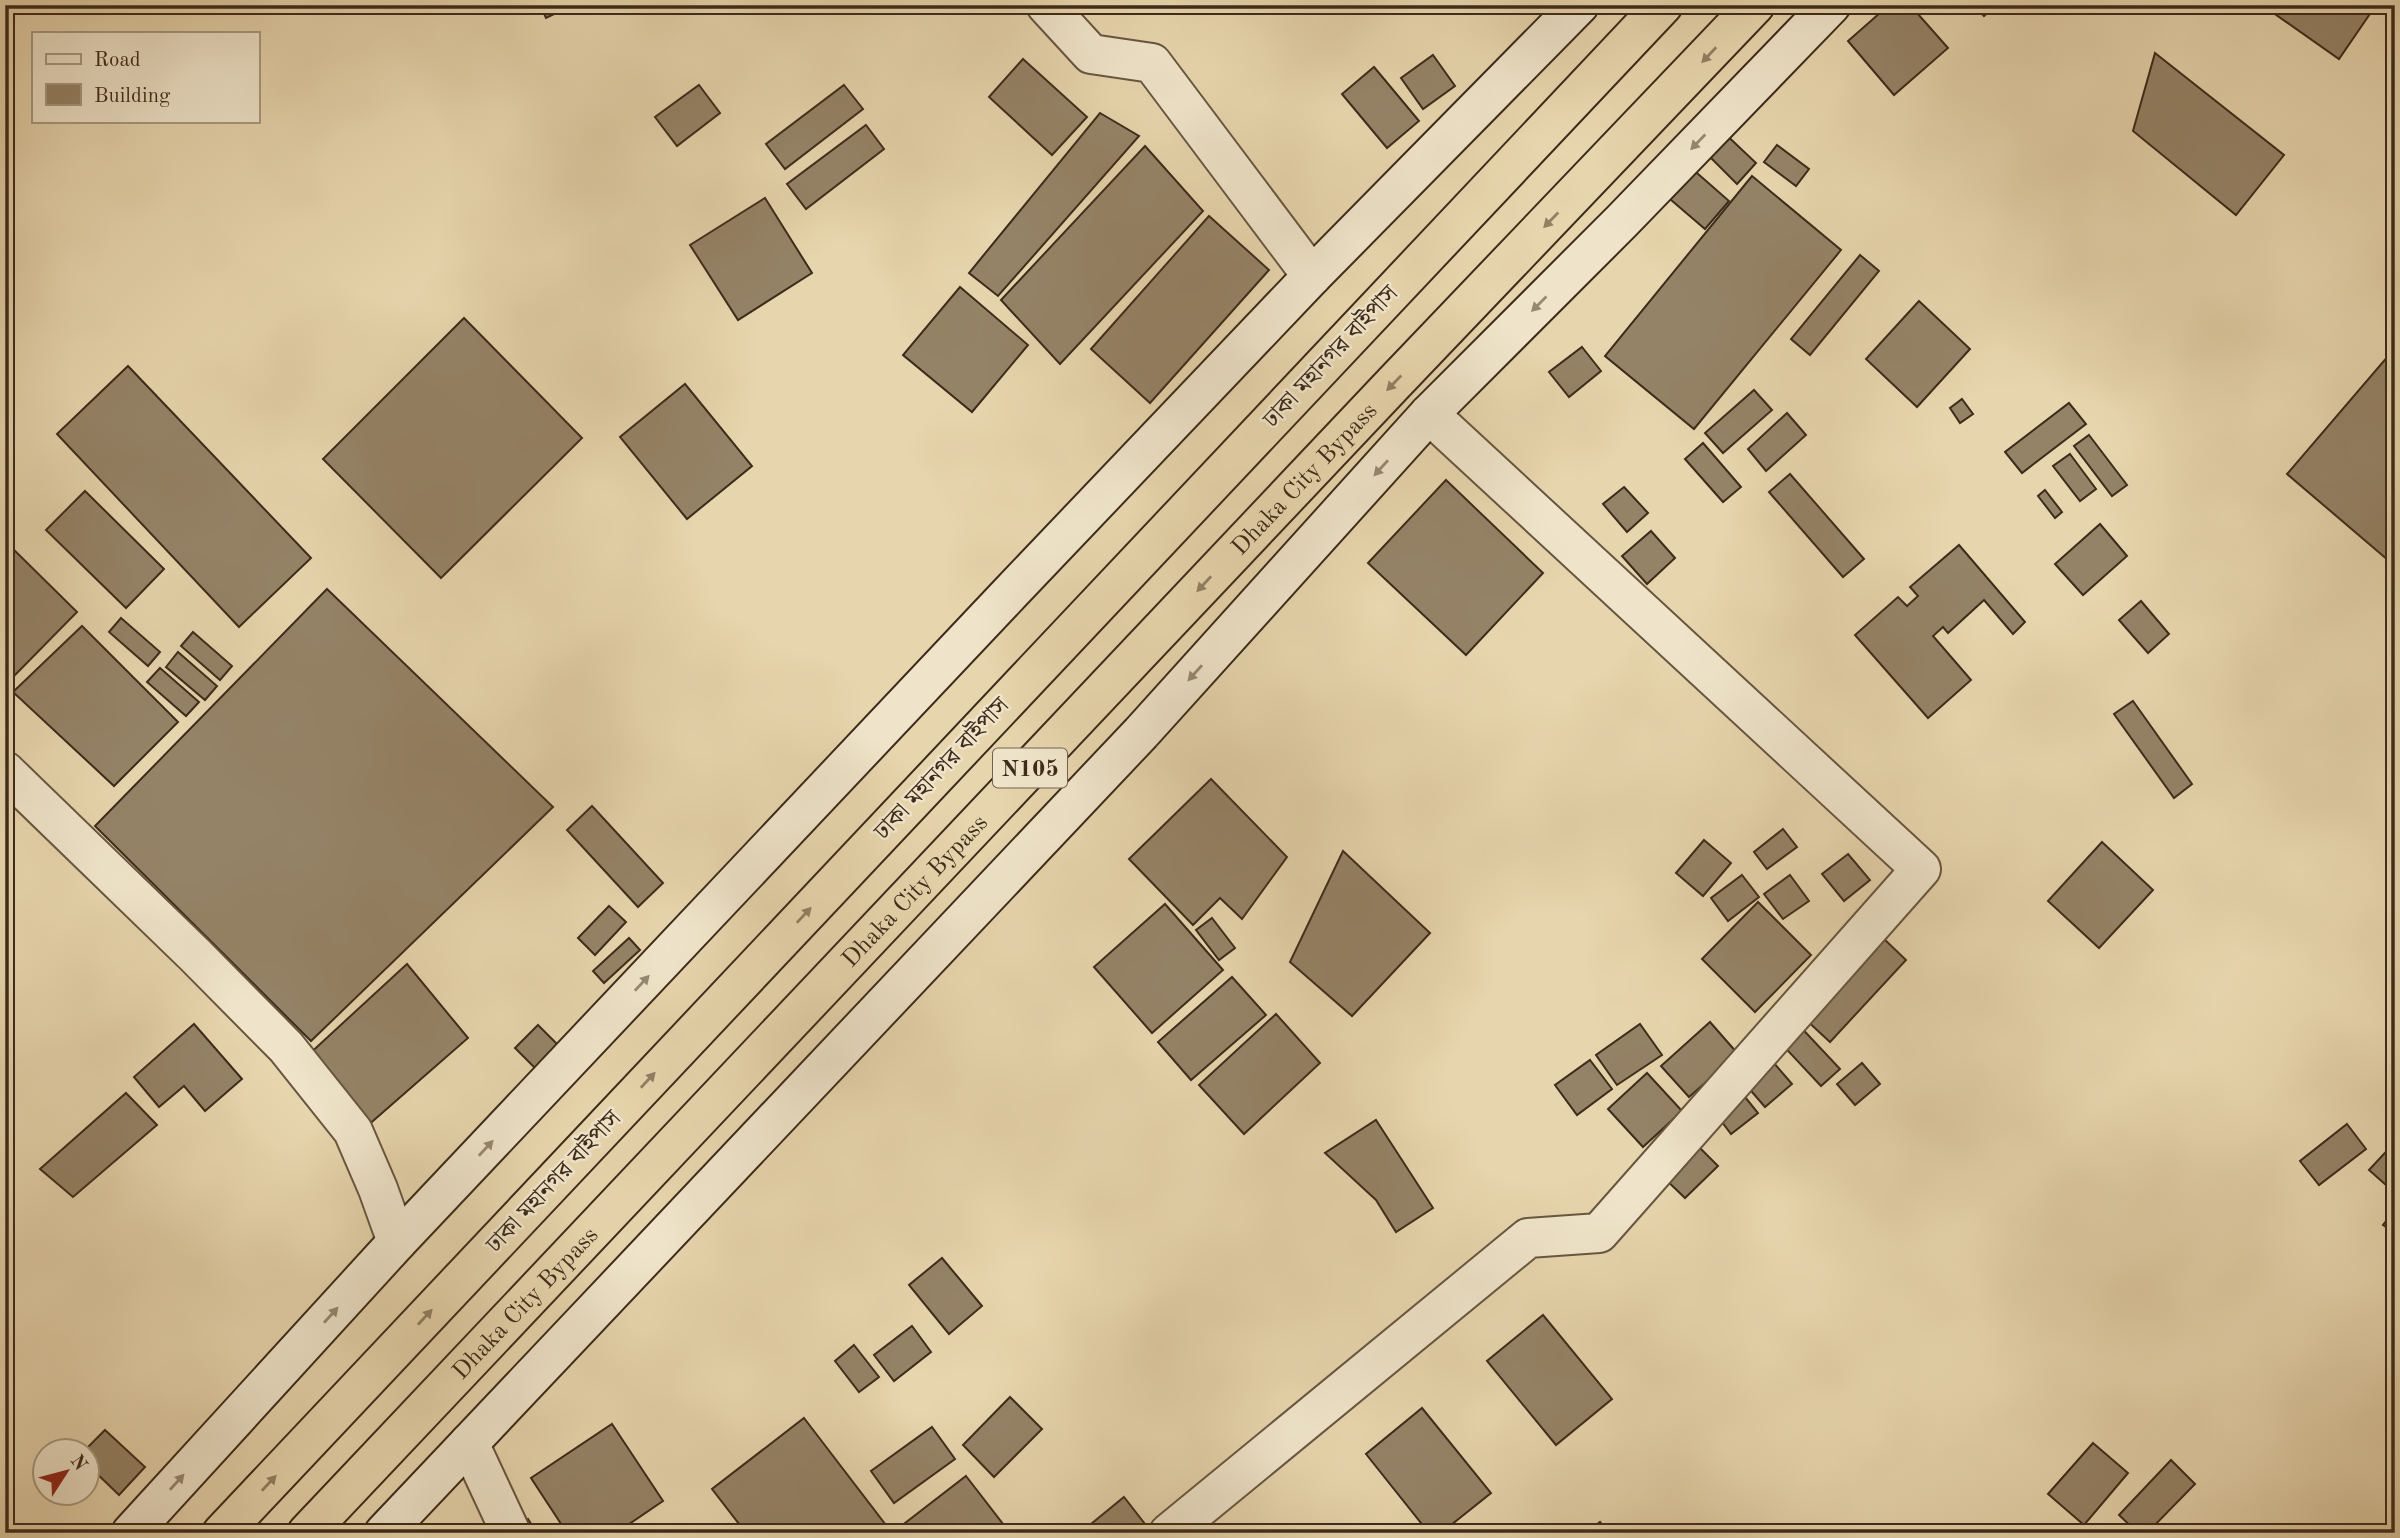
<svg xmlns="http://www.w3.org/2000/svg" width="2400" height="1538" viewBox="0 0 2400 1538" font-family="'Old Standard TT','Noto Serif Bengali',serif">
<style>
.building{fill:#958367;stroke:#3d2b1b;stroke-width:2}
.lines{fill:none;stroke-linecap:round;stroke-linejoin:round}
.street-casing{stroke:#685640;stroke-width:42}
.secondary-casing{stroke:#3d2b1b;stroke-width:42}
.highway-casing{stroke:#3d2b1b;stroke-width:42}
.street{stroke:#efe4ca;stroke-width:38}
.secondary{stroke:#efe4ca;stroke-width:38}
.highway{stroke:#e7d5ad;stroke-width:38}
.oneway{fill:#928064}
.oneway2{fill:#968872}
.labels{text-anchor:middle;stroke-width:5;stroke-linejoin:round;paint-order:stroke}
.shield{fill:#efe4ca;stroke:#726250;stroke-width:2}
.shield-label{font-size:23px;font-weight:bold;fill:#3d2b1b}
.street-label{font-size:24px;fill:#3d2b1b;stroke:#efe4ca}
</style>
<rect width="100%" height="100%" fill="#e7d5ad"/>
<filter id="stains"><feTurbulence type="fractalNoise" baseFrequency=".00286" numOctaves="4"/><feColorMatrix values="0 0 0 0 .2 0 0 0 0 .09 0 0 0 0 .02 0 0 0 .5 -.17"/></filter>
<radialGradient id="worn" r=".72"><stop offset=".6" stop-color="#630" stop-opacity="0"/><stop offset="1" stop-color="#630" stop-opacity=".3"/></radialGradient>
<g class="building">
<path d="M540,5H573L546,18Z"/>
<path d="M1889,5H1910L1948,48L1894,95L1848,41Z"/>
<path d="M1974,5H1996L1984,16Z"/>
<path d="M2262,5H2376L2339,59Z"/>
<path d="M2155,53L2284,155L2236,215L2133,131Z"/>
<path d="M1433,55L1455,86L1423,109L1401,78Z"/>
<path d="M1023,59L1087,117L1052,155L989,97Z"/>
<path d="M1374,67L1419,121L1387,148L1342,94Z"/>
<path d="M699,85L720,113L677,146L655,117Z"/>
<path d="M844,85L863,109L785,169L766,144Z"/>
<path d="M1100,113L1139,136L998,296L969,273Z"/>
<path d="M866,125L884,149L806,209L787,184Z"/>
<path d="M1719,128L1756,163L1737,184L1701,148Z"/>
<path d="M1777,145L1809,169L1796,186L1764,162Z"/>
<path d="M1145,146L1203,211L1060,364L1001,300Z"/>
<path d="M1689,166L1729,201L1705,229L1664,194Z"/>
<path d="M1752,176L1841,250L1694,429L1605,356Z"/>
<path d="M765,198L812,273L738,320L690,245Z"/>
<path d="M1209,216L1269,270L1150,403L1091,349Z"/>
<path d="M1860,255L1879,271L1810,355L1791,339Z"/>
<path d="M960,287L1028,345L972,412L903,355Z"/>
<path d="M1919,301L1970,349L1917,407L1866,359Z"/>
<path d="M464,318L582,438L441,578L323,459Z"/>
<path d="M1582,347L1601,371L1569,397L1549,372Z"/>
<path d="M2395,348V566L2287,474Z"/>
<path d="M128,366L311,558L239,627L57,434Z"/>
<path d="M685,384L752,466L687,519L620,437Z"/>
<path d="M1754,390L1772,410L1723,453L1705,433Z"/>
<path d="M1962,399L1973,414L1960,423L1950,408Z"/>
<path d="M2069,403L2086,424L2022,473L2005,452Z"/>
<path d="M1787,413L1806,435L1766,471L1748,449Z"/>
<path d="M2089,435L2127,485L2112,496L2074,446Z"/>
<path d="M1703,443L1741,487L1723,502L1685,459Z"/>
<path d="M2070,454L2096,489L2080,501L2053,466Z"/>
<path d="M1790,474L1864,559L1843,577L1769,492Z"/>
<path d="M1446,480L1543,573L1466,655L1368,563Z"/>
<path d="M1624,487L1648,513L1627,532L1603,504Z"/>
<path d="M2045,490L2062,512L2055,518L2038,496Z"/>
<path d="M85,491L164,569L126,608L46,530Z"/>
<path d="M2100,524L2127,556L2083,595L2055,564Z"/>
<path d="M1651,531L1675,558L1647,584L1622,556Z"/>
<path d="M5,541L77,612L13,677L5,669Z"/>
<path d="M1959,545L2025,622L2013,634L1984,600L1948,633L1943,627L1933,636L1971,680L1928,718L1855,635L1898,597L1907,606L1918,596L1910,587Z"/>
<path d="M327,589L553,807L311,1041L95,826Z"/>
<path d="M2141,601L2169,634L2148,653L2119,620Z"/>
<path d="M121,618L160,652L148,666L109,632Z"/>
<path d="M82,626L178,722L114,786L13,692Z"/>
<path d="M193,632L232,666L220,680L181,646Z"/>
<path d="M178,652L217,686L205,700L166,667Z"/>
<path d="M160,668L199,702L186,716L147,682Z"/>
<path d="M2133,701L2192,784L2174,798L2114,714Z"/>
<path d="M1211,779L1287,857L1242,919L1220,898L1193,925L1129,859Z"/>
<path d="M592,806L663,883L638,907L567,830Z"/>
<path d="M1783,829L1797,847L1767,869L1754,852Z"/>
<path d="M1704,840L1731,863L1703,896L1676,873Z"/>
<path d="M2102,842L2153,890L2099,948L2048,901Z"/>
<path d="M1343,851L1430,933L1352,1016L1290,962Z"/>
<path d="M1848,854L1870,880L1844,901L1822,874Z"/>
<path d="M1742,875L1759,897L1728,921L1711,898Z"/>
<path d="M1790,875L1809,901L1783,919L1764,894Z"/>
<path d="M1758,902L1811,955L1755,1012L1702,959Z"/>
<path d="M1165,904L1223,970L1152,1033L1094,967Z"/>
<path d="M609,906L626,922L595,955L578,938Z"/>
<path d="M1212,918L1235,948L1219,960L1196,930Z"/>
<path d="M1881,936L1906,960L1830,1042L1804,1018Z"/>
<path d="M629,938L640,950L604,983L593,971Z"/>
<path d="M407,964L468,1038L366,1127L306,1057Z"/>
<path d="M1232,977L1266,1015L1191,1080L1158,1042Z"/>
<path d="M1276,1014L1320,1063L1244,1134L1199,1085Z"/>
<path d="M1794,1020L1840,1069L1821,1086L1776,1038Z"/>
<path d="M1710,1022L1738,1054L1689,1097L1661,1066Z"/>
<path d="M194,1024L242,1079L205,1111L184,1086L159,1107L134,1077Z"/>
<path d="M1640,1024L1662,1055L1617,1085L1596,1055Z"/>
<path d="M538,1025L562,1049L540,1073L515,1048Z"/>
<path d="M1767,1055L1792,1084L1765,1107L1740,1078Z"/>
<path d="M1590,1060L1612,1089L1577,1115L1555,1085Z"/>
<path d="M1862,1063L1880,1084L1855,1105L1837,1084Z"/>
<path d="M1647,1073L1682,1111L1643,1147L1608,1109Z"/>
<path d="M126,1093L157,1125L73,1197L40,1169Z"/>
<path d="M1745,1097L1758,1113L1731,1134L1719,1118Z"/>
<path d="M1376,1120L1433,1208L1396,1232L1376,1200L1325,1153Z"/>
<path d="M2347,1124L2366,1149L2319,1185L2300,1161Z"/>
<path d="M1692,1140L1718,1166L1685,1198L1659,1173Z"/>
<path d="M2395,1142V1193L2369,1170Z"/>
<path d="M2395,1209V1233L2383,1225Z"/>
<path d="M942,1258L982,1306L949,1334L909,1285Z"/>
<path d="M1543,1315L1612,1399L1556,1445L1487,1361Z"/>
<path d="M912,1326L931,1352L894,1381L874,1355Z"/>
<path d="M854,1345L879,1377L859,1392L835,1361Z"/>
<path d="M1010,1397L1042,1429L994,1477L963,1445Z"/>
<path d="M1422,1408L1491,1493L1441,1533H1429L1366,1454Z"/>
<path d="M804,1418L892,1533H746L712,1489Z"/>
<path d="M612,1424L663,1501L616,1533H567L531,1478Z"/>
<path d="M932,1427L955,1459L894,1503L871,1471Z"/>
<path d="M105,1430L145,1467L119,1495L88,1465V1450H85Z"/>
<path d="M2093,1443L2128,1473L2084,1525L2048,1494Z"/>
<path d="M2171,1460L2195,1484L2147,1533H2138L2119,1515Z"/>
<path d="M966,1476L1010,1533H898L896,1530Z"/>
<path d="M1124,1497L1152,1533H1080Z"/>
<path d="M528,1519L537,1533H512L511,1531Z"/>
<path d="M1600,1522L1609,1533H1586Z"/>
<path d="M728,1524L735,1533H717Z"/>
</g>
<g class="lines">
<g class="street-casing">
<g id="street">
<path d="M1046,5L1091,54L1152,63L1312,276"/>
<path d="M5,771L195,955L286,1047L353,1131L378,1189L397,1242"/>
<path d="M469,1443L511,1533"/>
<path d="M1169,1533L1528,1238L1599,1233L1921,869L1429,414"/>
</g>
</g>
<g class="secondary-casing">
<g id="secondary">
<path d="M131,1533L397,1242L1011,592L1312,276L1579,5"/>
<path d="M384,1533L1141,733L1429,414L1622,221L1831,5"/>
</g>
</g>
<g class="highway-casing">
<g id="highway">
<path d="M222,1533L1663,5"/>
<path id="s1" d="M307,1533L1394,383L1755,5"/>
</g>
</g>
<use href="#street" class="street"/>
<use href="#secondary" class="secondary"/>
<use href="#highway" class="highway"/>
</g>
<defs><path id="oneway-solid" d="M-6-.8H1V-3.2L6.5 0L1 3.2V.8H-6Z" transform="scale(1.75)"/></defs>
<g class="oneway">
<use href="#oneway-solid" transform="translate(1709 55) rotate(133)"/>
<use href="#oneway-solid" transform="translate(1551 220) rotate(134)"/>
<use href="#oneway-solid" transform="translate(1394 383) rotate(134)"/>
<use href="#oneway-solid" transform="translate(1204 584) rotate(133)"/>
<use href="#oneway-solid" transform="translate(804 915) rotate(-47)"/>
<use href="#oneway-solid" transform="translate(648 1080) rotate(-47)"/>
<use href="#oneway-solid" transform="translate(425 1317) rotate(-47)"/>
<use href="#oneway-solid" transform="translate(269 1483) rotate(-47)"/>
</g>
<g class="oneway2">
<use href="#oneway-solid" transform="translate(1698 142) rotate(134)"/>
<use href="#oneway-solid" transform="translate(1539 304) rotate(135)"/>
<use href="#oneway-solid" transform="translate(1381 468) rotate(132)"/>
<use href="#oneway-solid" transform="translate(1195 673) rotate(132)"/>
<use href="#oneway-solid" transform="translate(642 983) rotate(-47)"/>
<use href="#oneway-solid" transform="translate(486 1148) rotate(-47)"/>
<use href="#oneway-solid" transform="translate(331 1315) rotate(-48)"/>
<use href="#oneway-solid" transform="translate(177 1482) rotate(-48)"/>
</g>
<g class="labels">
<rect class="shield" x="993" y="748.5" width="74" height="39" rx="5"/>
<g class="shield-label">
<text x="1030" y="776">N105</text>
</g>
<g class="street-label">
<text transform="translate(1330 356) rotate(-47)" y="8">ঢাকা মহানগর বাইপাস</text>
<text dy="8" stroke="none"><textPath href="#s1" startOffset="1451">Dhaka City Bypass</textPath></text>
<text transform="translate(941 768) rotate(-47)" y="8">ঢাকা মহানগর বাইপাস</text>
<text dy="8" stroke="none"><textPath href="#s1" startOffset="884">Dhaka City Bypass</textPath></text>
<text transform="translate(553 1181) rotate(-47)" y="8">ঢাকা মহানগর বাইপাস</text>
<text dy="8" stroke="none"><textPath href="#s1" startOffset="317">Dhaka City Bypass</textPath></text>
</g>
</g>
<rect width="2400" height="1538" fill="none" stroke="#e7d5ad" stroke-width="28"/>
<rect x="7" y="7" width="2386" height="1524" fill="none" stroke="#3d2b1b" stroke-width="3.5"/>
<rect x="14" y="14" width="2372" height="1510" fill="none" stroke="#3d2b1b" stroke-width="2"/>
<rect x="32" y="32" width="228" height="91" fill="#efe4ca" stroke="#a89a84" stroke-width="2"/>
<rect x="46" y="54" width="35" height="10" fill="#efe4ca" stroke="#a89a84" stroke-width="2"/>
<text x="94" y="66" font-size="21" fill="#3d2b1b">Road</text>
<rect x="46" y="84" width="35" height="21" fill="#958367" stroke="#a89a84" stroke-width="2"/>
<text x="94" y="102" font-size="21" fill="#3d2b1b">Building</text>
<g transform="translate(66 1472) rotate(54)"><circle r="33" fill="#efe4ca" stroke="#a89a84" stroke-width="2"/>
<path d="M0-5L12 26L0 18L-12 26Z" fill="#8f2418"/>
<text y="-10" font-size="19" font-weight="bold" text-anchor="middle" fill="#3d2b1b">N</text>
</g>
<rect width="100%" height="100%" filter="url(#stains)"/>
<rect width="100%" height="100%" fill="url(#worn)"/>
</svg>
